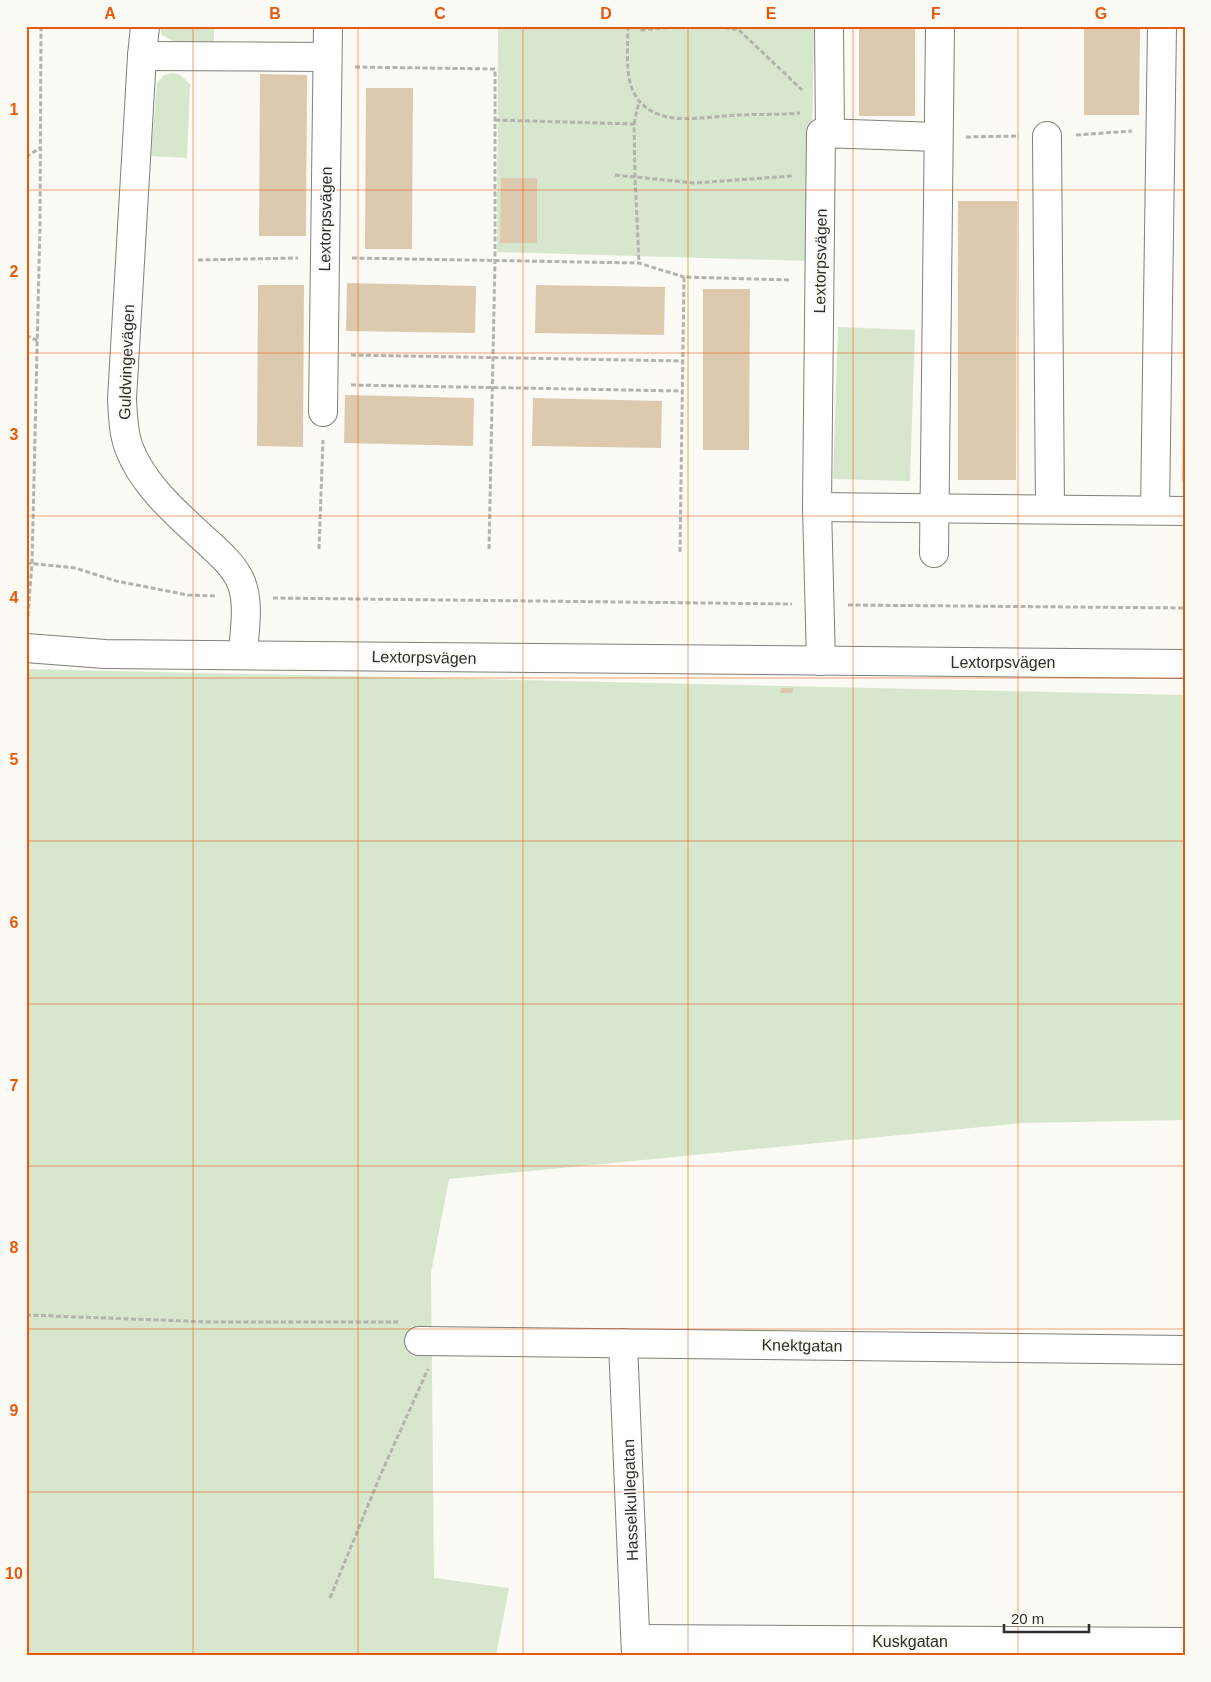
<svg xmlns="http://www.w3.org/2000/svg" width="1211" height="1682" viewBox="0 0 1211 1682" font-family="Helvetica,sans-serif">
<style>
.green{fill:#d7e7ce}
.building{fill:#ddc9ae}
.lines{fill:none;stroke-linecap:round;stroke-linejoin:round}
.minor-casing{stroke:#817f7a;stroke-width:30}
.path{stroke:#b4b3af;stroke-width:3;stroke-dasharray:5 2.5;stroke-linecap:butt}
.minor{stroke:#fff;stroke-width:28}
.grid{fill:none;stroke:#e8590c;stroke-width:1;stroke-opacity:0.55}
.labels{text-anchor:middle;stroke-width:4;stroke-linejoin:round;paint-order:stroke}
.street-label{font-size:16px;fill:#2f2e2c;stroke:#fcfaf5}
.neatline{fill:none;stroke:#e8590c;stroke-width:2}
.grid-label{font-size:16px;text-anchor:middle;font-weight:bold;fill:#e8590c}
</style>
<rect width="100%" height="100%" fill="#fcfaf5"/>
<g class="green">
<path d="M160,26H214V41L175,42L162,35Z"/>
<path d="M498,26H814L810,261L497,252Z"/>
<path d="M174,73L180,75L190,84L187,158L151,156L157,83L164,75Z"/>
<path d="M838,327L915,330L910,481L833,479Z"/>
<path d="M26,669L1185,695V1120L1022,1123L449,1179L431,1273L434,1578L509,1588L496,1656H26Z"/>
</g>
<g class="building">
<path d="M438,26H478V29L438,28Z"/>
<rect x="859" y="26" width="56" height="90"/>
<path d="M1084,26H1140L1139,115H1084Z"/>
<path d="M260,74L307,75L306,236H259Z"/>
<path d="M366,88H413L412,249H365Z"/>
<path d="M501,178H537V243H500Z"/>
<path d="M958,201H1017L1016,480H958Z"/>
<path d="M347,283L476,286L475,333L346,331Z"/>
<path d="M258,285H304L303,447L257,446Z"/>
<path d="M536,285L665,287L664,335L535,333Z"/>
<path d="M703,289H750L749,450H703Z"/>
<path d="M1183,384H1185V482H1182Z"/>
<path d="M345,395L474,398L473,446L344,443Z"/>
<path d="M533,398L662,401L661,448L532,446Z"/>
<path d="M781,688H793V693H780Z"/>
</g>
<g class="lines">
<g class="minor-casing">
<g id="minor">
<path d="M145,26L142,56L122,399C123,415 123,432 129,448C143,485 176,513 204,539C217,551 234,565 241,582C250,604 244,632 243,654"/>
<path d="M829,26L830,134"/>
<path d="M142,56L327,57"/>
<path d="M1047,136L1050,509"/>
<path d="M323,412L328,26"/>
<path d="M817,507L1185,511"/>
<path d="M1155,510L1162,26"/>
<path d="M934,553L940,26"/>
<path d="M26,648L105,654L1185,664"/>
<path d="M821,661L817,507L821,133L938,137"/>
<path d="M419,1341L1185,1350"/>
<path d="M623,1343L636,1656"/>
<path d="M636,1639L1185,1642"/>
</g>
</g>
<g class="path">
<path d="M628,26C628,44 625,75 633,91C652,131 704,116 739,115C759,114 780,115 800,113"/>
<path d="M634,26L642,30L683,26"/>
<path d="M717,26L739,30L802,90"/>
<path d="M355,67L495,69V259L489,550"/>
<path d="M495,120L634,124L635,176L639,263"/>
<path d="M634,124L639,101"/>
<path d="M1076,135L1132,131"/>
<path d="M966,137L1019,136"/>
<path d="M26,157L40,148"/>
<path d="M615,175L694,183L792,176"/>
<path d="M352,258L639,263L684,277"/>
<path d="M198,260L298,258"/>
<path d="M26,335L38,341"/>
<path d="M351,355L683,361"/>
<path d="M351,385L683,391"/>
<path d="M319,549L323,440"/>
<path d="M680,552L684,277L791,280"/>
<path d="M26,563L75,568L116,581L188,595L217,596"/>
<path d="M273,598L792,604"/>
<path d="M848,605L1185,608"/>
<path d="M28,616L32,563L40,224L41,26"/>
<path d="M26,1315L212,1322H398"/>
<path d="M330,1598L380,1476L428,1369"/>
</g>
<use href="#minor" class="minor"/>
</g>
<path class="grid" d="M193,26V1656M358,26V1656M523,26V1656M688,26V1656M853,26V1656M1018,26V1656M26,190H1185M26,353H1185M26,516H1185M26,678H1185M26,841H1185M26,1004H1185M26,1166H1185M26,1329H1185M26,1492H1185"/>
<g class="labels">
<g class="street-label">
<text transform="translate(325 219) rotate(-89)" y="6">Lextorpsvägen</text>
<text transform="translate(820 261) rotate(-89)" y="6">Lextorpsvägen</text>
<text transform="translate(126 362) rotate(-88)" y="6">Guldvingevägen</text>
<text transform="translate(424 657) rotate(1)" y="6">Lextorpsvägen</text>
<text x="1003" y="668">Lextorpsvägen</text>
<text transform="translate(802 1345) rotate(1)" y="6">Knektgatan</text>
<text transform="translate(630 1500) rotate(-92)" y="6">Hasselkullegatan</text>
<text x="910" y="1647">Kuskgatan</text>
</g>
</g>
<rect width="1211" height="1682" fill="none" stroke="#fcfaf5" stroke-width="55"/>
<path d="M1004 1624v8h85v-8" fill="none" stroke="#2f2e2c" stroke-width="2.5"/>
<text x="1011" y="1624" font-size="15" fill="#2f2e2c" stroke="#fcfaf5" stroke-width="4" paint-order="stroke">20 m</text>
<rect x="28" y="28" width="1156" height="1626" class="neatline"/>
<g class="grid-label">
<text x="110" y="19">A</text>
<text x="275" y="19">B</text>
<text x="440" y="19">C</text>
<text x="606" y="19">D</text>
<text x="771" y="19">E</text>
<text x="936" y="19">F</text>
<text x="1101" y="19">G</text>
<text x="14" y="115">1</text>
<text x="14" y="277">2</text>
<text x="14" y="440">3</text>
<text x="14" y="603">4</text>
<text x="14" y="765">5</text>
<text x="14" y="928">6</text>
<text x="14" y="1091">7</text>
<text x="14" y="1253">8</text>
<text x="14" y="1416">9</text>
<text x="14" y="1579">10</text>
</g>
</svg>
